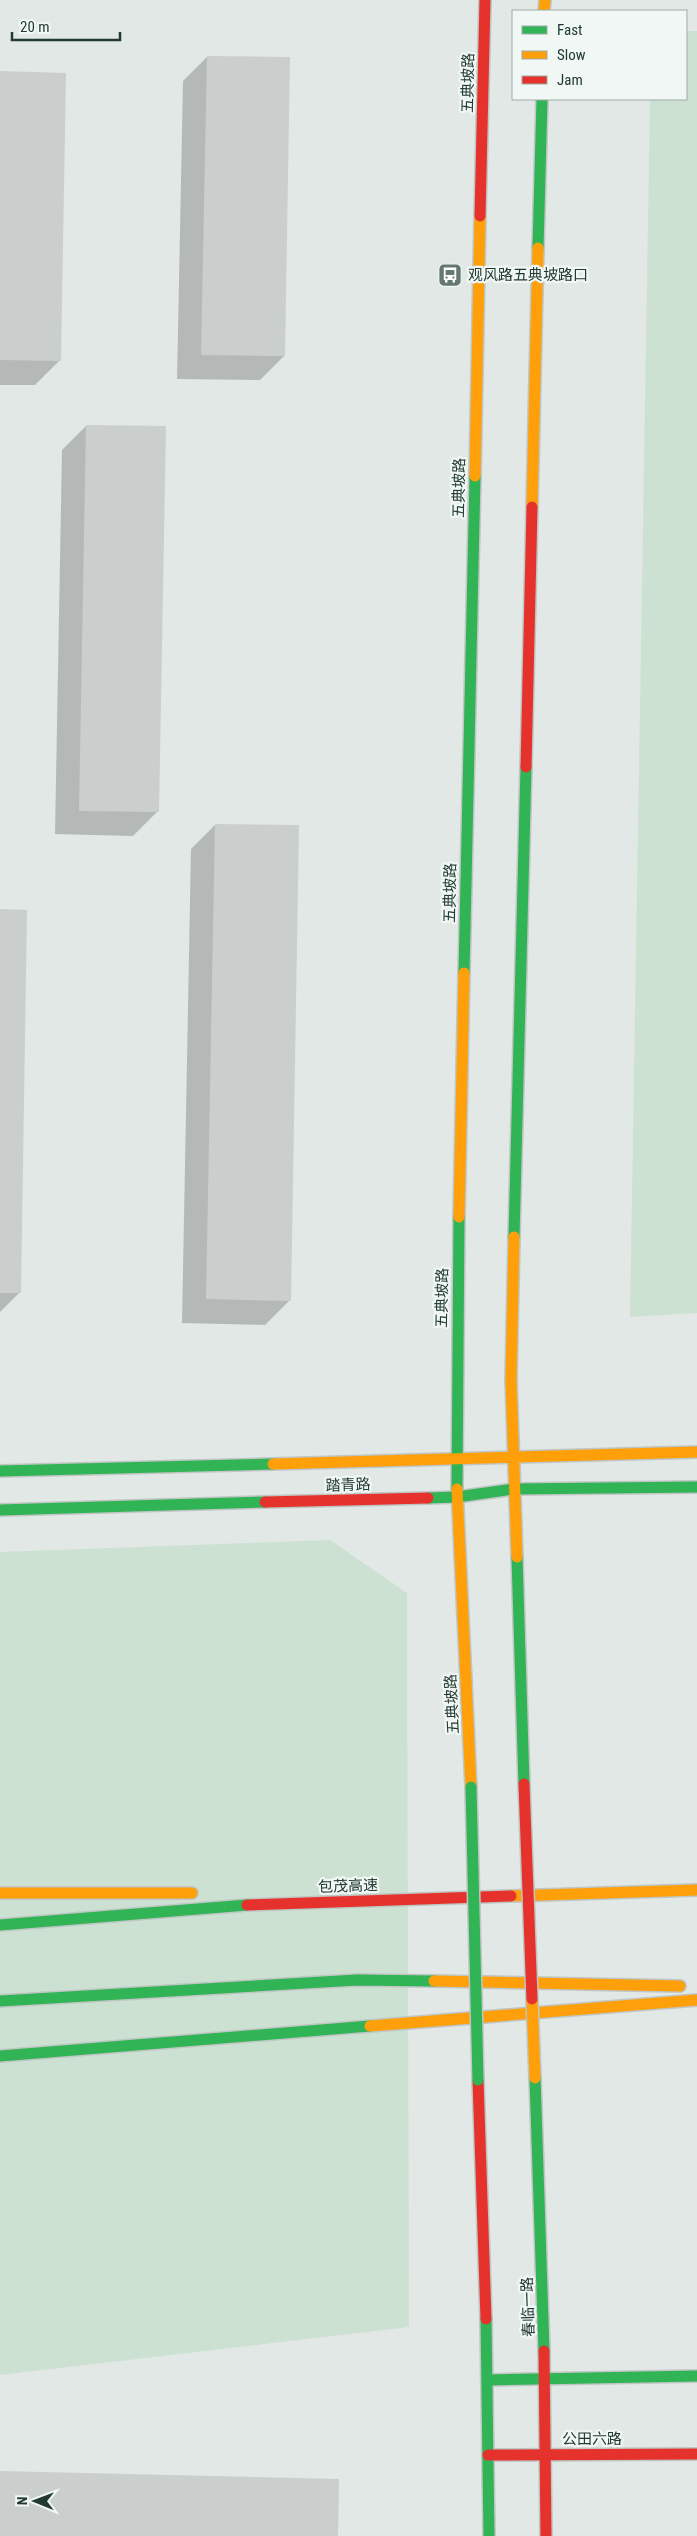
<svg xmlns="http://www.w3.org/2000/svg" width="697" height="2536" viewBox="0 0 697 2536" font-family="'Roboto Condensed','Noto Sans SC',sans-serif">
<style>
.green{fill:#cce1d2}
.shadow{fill:#0003}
.building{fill:#cacfcd}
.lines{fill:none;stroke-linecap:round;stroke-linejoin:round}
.fast-casing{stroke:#bfc6c3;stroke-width:14}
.slow-casing{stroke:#bfc6c3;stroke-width:14}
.jam-casing{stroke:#bfc6c3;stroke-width:14}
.fast{stroke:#30b455;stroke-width:11}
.slow{stroke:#ff9f0a;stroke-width:11}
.jam{stroke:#e5322d;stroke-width:11}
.fast-bridge-casing{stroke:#bfc6c3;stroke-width:14;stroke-linecap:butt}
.slow-bridge-casing{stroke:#bfc6c3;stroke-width:14;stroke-linecap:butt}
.jam-bridge-casing{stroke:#bfc6c3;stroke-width:14;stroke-linecap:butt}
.fast-bridge{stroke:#30b455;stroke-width:11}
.slow-bridge{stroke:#ff9f0a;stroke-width:11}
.jam-bridge{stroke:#e5322d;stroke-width:11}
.labels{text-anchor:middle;stroke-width:4.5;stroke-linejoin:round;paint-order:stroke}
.street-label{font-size:15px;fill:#223a33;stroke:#f0f7f4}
.poi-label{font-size:15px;fill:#223a33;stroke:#f0f7f4;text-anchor:start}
</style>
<rect width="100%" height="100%" fill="#e2e8e5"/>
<g class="green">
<path d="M686,31H697V1313L630,1317L650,99H686Z"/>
<path d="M330,1540L407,1593L409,2327L0,2375V1552Z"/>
</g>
<g class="shadow">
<path d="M207,57L284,356L260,380L177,379L183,81Z"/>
<path d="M0,73L59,361L35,385H0Z"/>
<path d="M86,426L158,811L133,836L55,834L62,450Z"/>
<path d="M215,825L290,1300L265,1325L182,1323L191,849Z"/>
<path d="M0,910L19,1293L0,1312Z"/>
</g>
<g class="building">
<path d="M207,56L290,57L285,356L201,355Z"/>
<path d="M0,71L66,73L61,361L0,360Z"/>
<path d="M86,425L166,426L159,812L79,811Z"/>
<path d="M215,824L299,825L291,1301L206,1299Z"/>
<path d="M0,909L27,910L21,1293H0Z"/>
<path d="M0,2471L339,2479L338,2536H0Z"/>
</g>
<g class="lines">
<g class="fast-casing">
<g id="fast">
<path d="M538,248L542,99"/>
<path d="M464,973L475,476"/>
<path d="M514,1237L526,767"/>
<path d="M0,1471L273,1464"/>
<path d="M457,1489L459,1217"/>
<path d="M428,1498L457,1497L514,1489L697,1487"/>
<path d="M0,1510L265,1502"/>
<path d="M517,1557L524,1784"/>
<path d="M0,1925L247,1905"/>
<path d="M0,2001L357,1980L434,1981"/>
<path d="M0,2056L370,2026"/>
<path d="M535,2078L544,2351"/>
<path d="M486,2319L489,2536"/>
<path d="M488,2380L697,2376"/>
</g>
</g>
<g class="slow-casing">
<g id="slow">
<path d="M544,11L545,0"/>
<path d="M475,476L480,216"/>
<path d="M532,507L538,248"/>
<path d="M459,1217L464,973"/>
<path d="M514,1237L511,1380L517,1557"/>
<path d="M273,1464L697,1452"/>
<path d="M457,1489L471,1787"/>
<path d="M0,1893H192"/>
<path d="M511,1896L697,1890"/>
<path d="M434,1981L680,1986"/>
<path d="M370,2026L697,2000"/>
</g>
</g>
<g class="jam-casing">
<g id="jam">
<path d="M480,216L485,0"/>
<path d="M526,767L532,507"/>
<path d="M265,1502L428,1498"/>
<path d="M247,1905L511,1896"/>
<path d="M478,2080L486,2319"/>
<path d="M544,2351L546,2536"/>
<path d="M488,2455L697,2454"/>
</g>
</g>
<use href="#fast" class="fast"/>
<use href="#slow" class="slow"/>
<use href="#jam" class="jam"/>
<g class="fast-bridge-casing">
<path id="fast-bridge" d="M471,1787L478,2080"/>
</g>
<g class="slow-bridge-casing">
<path id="slow-bridge" d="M532,1999L535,2078"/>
</g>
<g class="jam-bridge-casing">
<path id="jam-bridge" d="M524,1784L532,1999"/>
</g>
<use href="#fast-bridge" class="fast-bridge"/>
<use href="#slow-bridge" class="slow-bridge"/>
<use href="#jam-bridge" class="jam-bridge"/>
</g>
<defs>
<g id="bus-square" transform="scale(1.25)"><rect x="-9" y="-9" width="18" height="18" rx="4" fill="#657771" stroke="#f0f7f4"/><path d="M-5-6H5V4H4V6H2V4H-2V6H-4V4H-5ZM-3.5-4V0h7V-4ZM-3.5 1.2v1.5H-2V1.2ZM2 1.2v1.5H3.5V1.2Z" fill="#fff"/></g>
</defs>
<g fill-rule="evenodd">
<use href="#bus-square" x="450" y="275"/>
</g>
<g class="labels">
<g class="street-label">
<text transform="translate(468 83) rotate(-89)" y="5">五典坡路</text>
<text transform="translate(459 488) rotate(-89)" y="5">五典坡路</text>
<text transform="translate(450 893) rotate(-89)" y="5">五典坡路</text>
<text transform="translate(442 1298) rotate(-89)" y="5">五典坡路</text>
<text transform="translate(348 1485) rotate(-2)" y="5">踏青路</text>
<text transform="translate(452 1704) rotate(-93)" y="5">五典坡路</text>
<text transform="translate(348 1886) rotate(-2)" y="5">包茂高速</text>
<text transform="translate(528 2307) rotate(-92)" y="5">春临一路</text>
<text x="592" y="2444">公田六路</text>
</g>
<g class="poi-label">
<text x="468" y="280">观风路五典坡路口</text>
</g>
</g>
<rect x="512" y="10" width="175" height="90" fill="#f0f7f4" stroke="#9eaba7"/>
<rect x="522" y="26" width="25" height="8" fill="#30b455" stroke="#9eaba7"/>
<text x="557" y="35" font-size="15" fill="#223a33">Fast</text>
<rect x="522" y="51" width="25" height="8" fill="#ff9f0a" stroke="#9eaba7"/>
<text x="557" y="60" font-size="15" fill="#223a33">Slow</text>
<rect x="522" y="76" width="25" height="8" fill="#e5322d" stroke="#9eaba7"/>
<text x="557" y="85" font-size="15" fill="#223a33">Jam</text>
<g transform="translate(35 2501) rotate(271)" stroke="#f0f7f4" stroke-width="4" paint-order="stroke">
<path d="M0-4L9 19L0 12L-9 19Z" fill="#223a33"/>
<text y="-8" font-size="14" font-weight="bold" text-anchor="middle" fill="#223a33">N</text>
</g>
<path d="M12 32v8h108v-8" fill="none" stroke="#223a33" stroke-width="2.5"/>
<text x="20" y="32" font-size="15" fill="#223a33" stroke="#f0f7f4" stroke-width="4" paint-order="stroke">20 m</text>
</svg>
